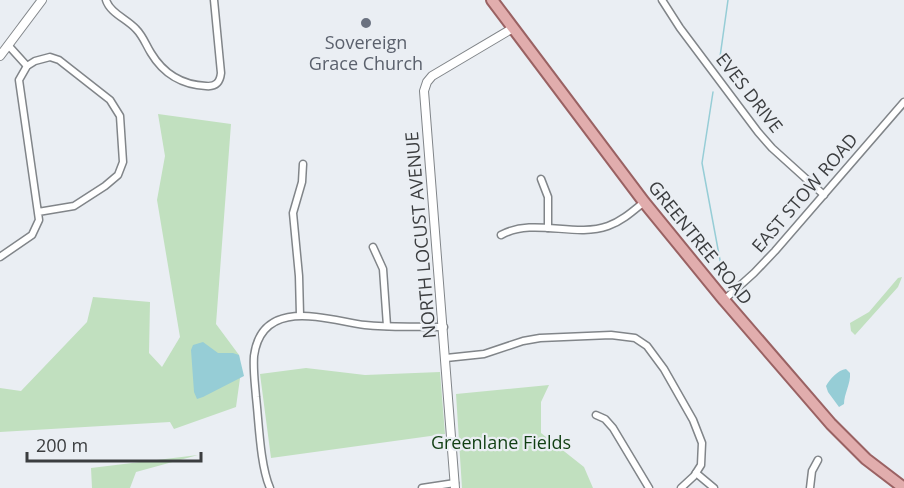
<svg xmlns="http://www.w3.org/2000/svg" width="904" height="488" viewBox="0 0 904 488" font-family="'Open Sans',sans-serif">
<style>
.green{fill:#c1e0bf}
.water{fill:#96cdd6}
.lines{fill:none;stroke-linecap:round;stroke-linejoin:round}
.stream{stroke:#96cdd6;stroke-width:1.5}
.minor-casing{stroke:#818589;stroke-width:9}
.tertiary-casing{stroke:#818589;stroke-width:10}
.primary-casing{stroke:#9a6263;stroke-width:14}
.minor{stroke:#fff;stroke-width:6}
.tertiary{stroke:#fff;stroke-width:8}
.primary{stroke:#e1adad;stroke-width:10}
.worship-dot{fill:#6b7280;stroke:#eaeef3;stroke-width:2}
.labels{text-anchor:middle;stroke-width:4.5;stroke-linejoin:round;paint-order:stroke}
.worship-label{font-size:18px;fill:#5b616d;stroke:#eaeef3}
.street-label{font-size:18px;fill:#3b3d3f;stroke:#eaeef3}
.park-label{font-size:18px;fill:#113f13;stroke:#eaeef3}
</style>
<rect width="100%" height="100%" fill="#eaeef3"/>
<g class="green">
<path d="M158,114L231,124L216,324L239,355L241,371L236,407L174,429L170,422L0,432V388L21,391L87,322L93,297L150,302L149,353L162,367L180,337L157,200L165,156Z"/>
<path d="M902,277L898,287L855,335L851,331L850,323L869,312L898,278Z"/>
<path d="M306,368L365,375L440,372L445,434L271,458L260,374Z"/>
<path d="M549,385L541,402V433L584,467L593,488H462L456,394Z"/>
<path d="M198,455L136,472L130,488H92L91,468Z"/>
</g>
<g class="water">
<path d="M203,342L218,353H233L239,355L244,376L203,397L197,399L194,392L191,350L193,345Z"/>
<path d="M846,369L850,373C851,383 844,394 844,404L839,407L828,392L826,386C830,379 838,370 846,369Z"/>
</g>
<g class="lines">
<g class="stream">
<path d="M719,64L728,0"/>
<path d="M713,92L702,163L720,260L719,272"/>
</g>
<g class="minor-casing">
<g id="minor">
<path d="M106,0C110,13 127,19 136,29C143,36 146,45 151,53C163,73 182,85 206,86C216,87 220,82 221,73L214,0"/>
<path d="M662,0L680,28L758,132L772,148L824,195"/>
<path d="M8,45L27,66"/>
<path d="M541,179L548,197V228"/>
<path d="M501,235C534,217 574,238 608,226C622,221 633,211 644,202"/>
<path d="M373,247L383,269L387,326"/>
<path d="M0,257L32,235L39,220L19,80L27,66L35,61L50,57L59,60L110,100L120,116L123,162L118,175L105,186L74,206L38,212"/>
<path d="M724,300L754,273L775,251L904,102"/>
<path d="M300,315L299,276L293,213L302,182L303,164"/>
<path d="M446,358L484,354L523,341L540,338L611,335L635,338L647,346L664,369L693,420L702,443L701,465L694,476L681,488"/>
<path d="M596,415L605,419L613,428L649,488"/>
<path d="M696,473L714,488"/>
<path d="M270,488C260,465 259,423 256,397C255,384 253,370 254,356C262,296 327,320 365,325C391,328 417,326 444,327"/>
<path d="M422,488L455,483"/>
<path d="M810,488L812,471L818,460"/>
</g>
</g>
<g class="tertiary-casing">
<g id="tertiary">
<path d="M0,56L42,0"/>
<path d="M455,488L424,91L427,82L432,76L513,28"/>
</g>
</g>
<g class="primary-casing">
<path id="primary" d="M492,0L644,202L724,300L831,424L866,459L904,488"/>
</g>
<use href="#minor" class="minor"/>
<use href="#tertiary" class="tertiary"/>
<use href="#primary" class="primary"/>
</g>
<circle class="worship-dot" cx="366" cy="23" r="6"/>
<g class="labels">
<g class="worship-label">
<text x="366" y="49">Sovereign<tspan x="366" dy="21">Grace Church</tspan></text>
</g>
<g class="street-label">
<text transform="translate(749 93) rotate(52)" y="6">EVES DRIVE</text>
<text transform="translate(805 193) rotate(-49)" y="6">EAST STOW ROAD</text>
<text transform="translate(421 235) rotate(-95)" y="6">NORTH LOCUST AVENUE</text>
<text transform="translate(700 243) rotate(51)" y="6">GREENTREE ROAD</text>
</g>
<g class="park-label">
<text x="501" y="449">Greenlane Fields</text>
</g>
</g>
<path d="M27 452v9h174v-9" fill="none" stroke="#3b3d3f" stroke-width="3"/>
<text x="36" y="452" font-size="18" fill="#3b3d3f" stroke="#eaeef3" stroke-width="4.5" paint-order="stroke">200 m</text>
</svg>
